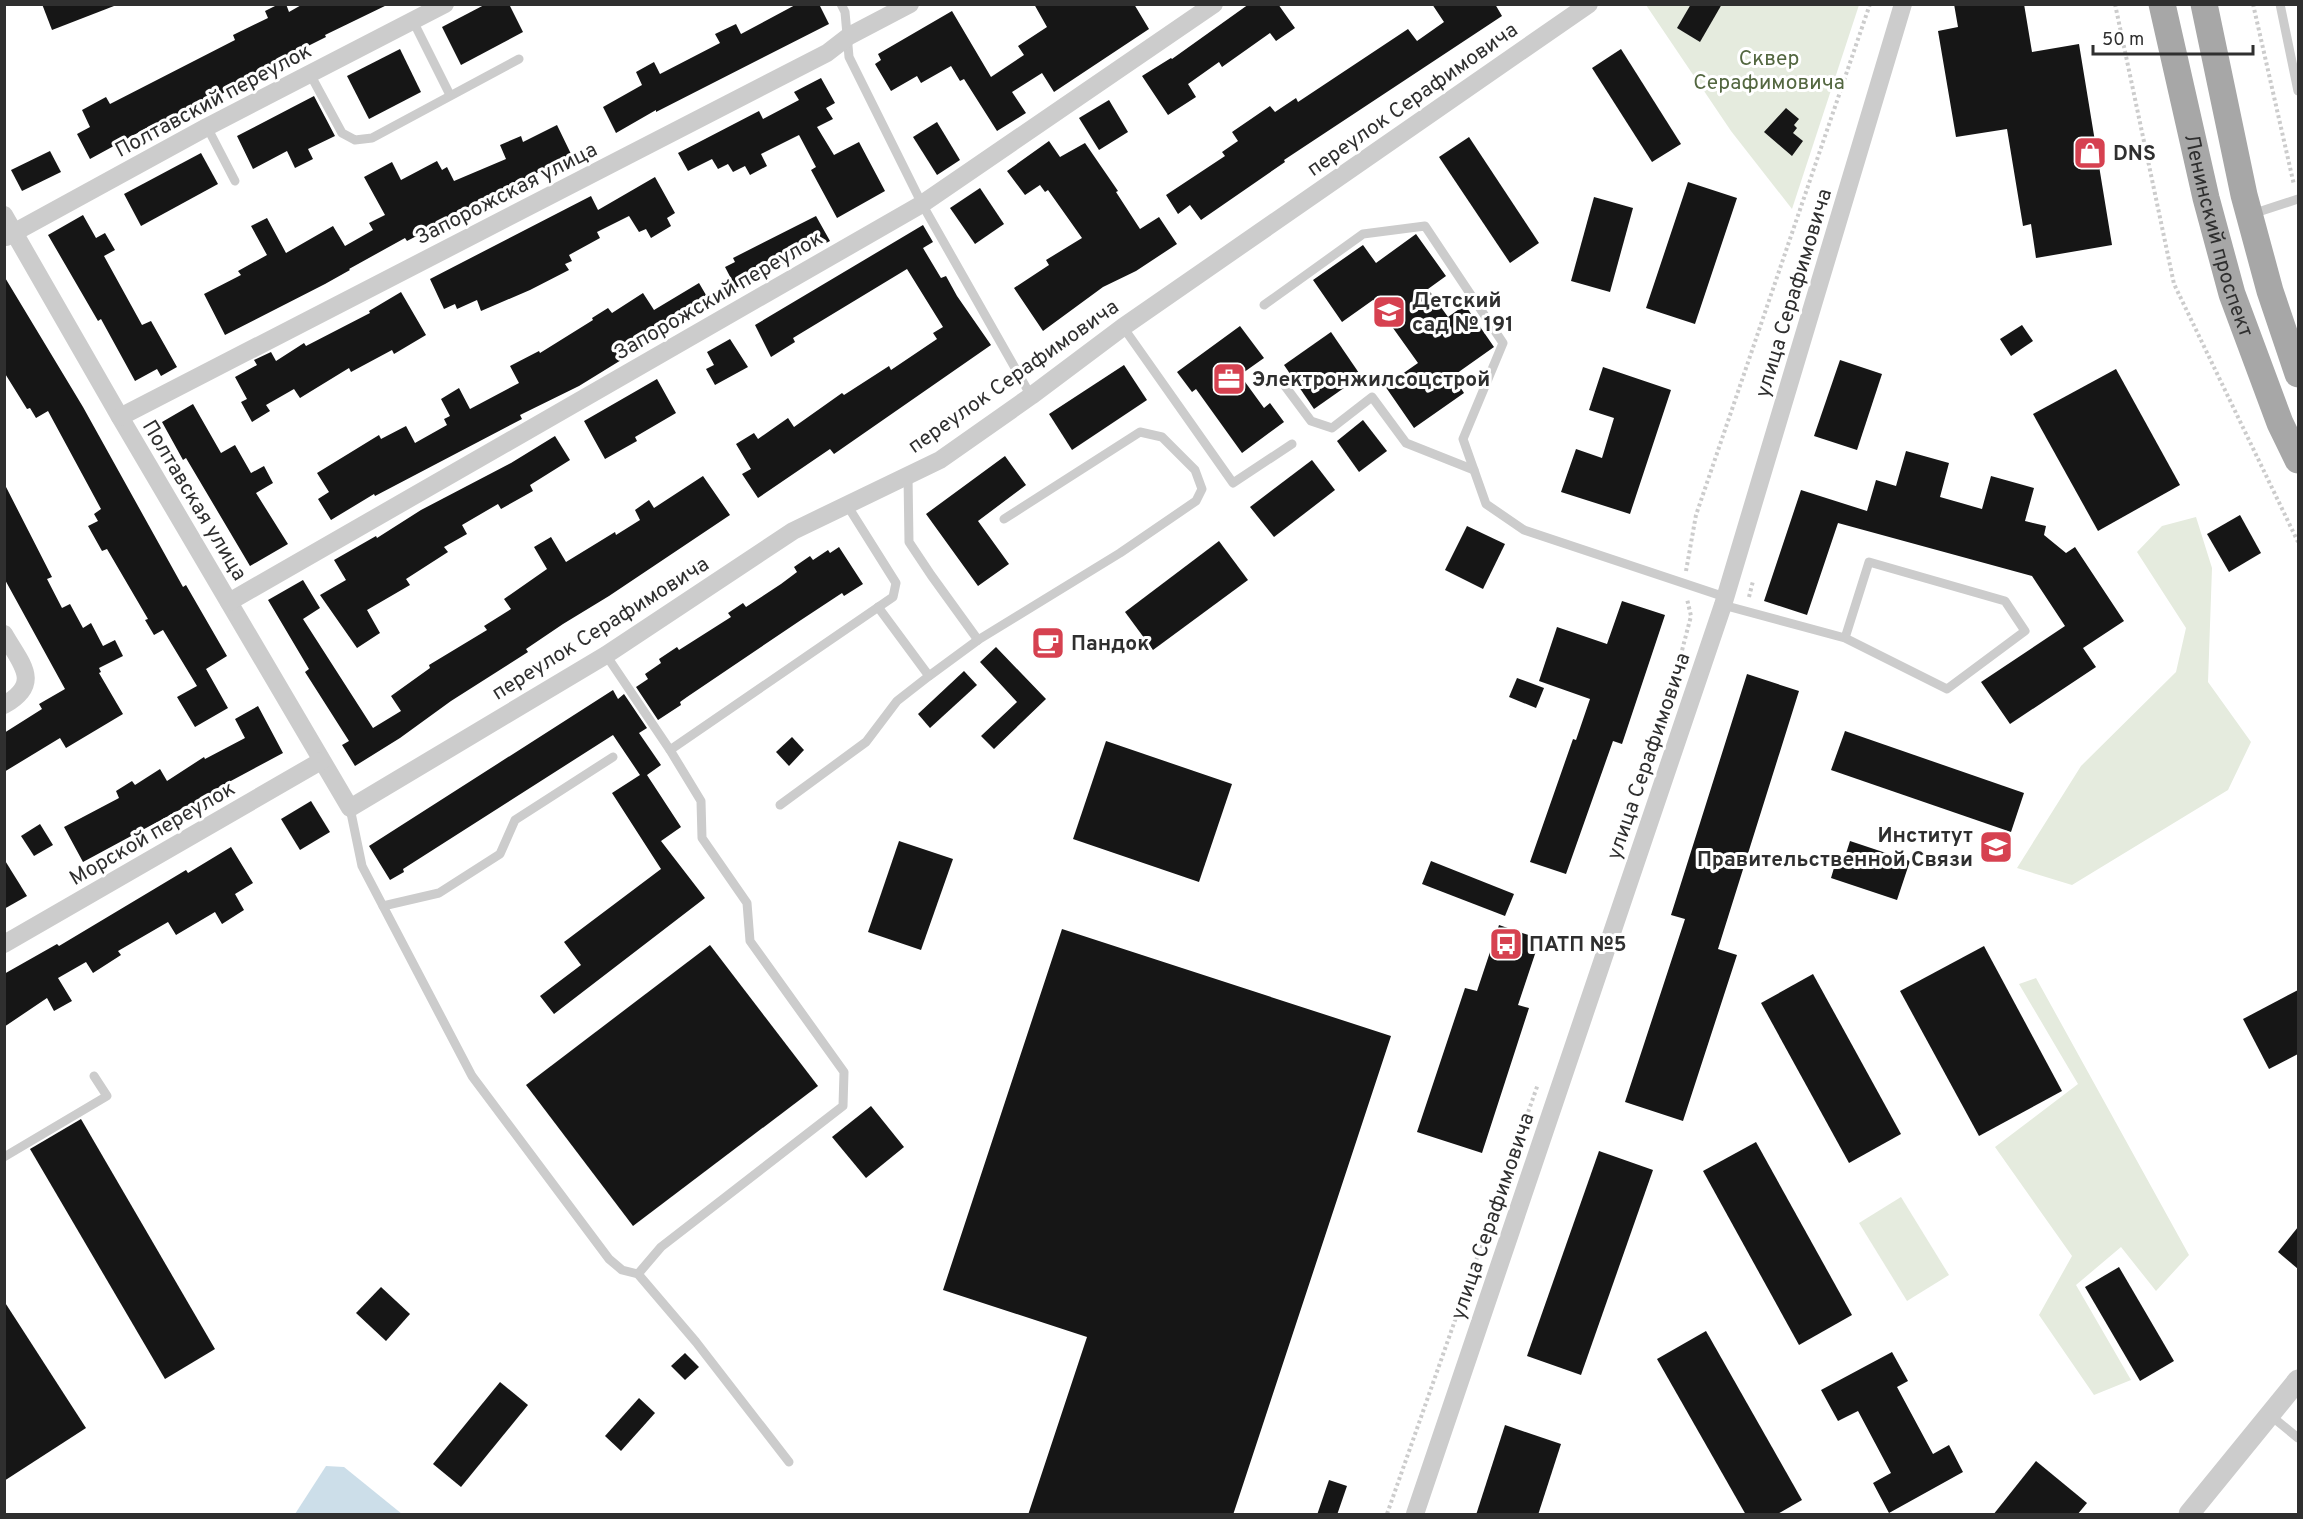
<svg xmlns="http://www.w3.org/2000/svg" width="2303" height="1519" viewBox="0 0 2303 1519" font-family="Overpass,sans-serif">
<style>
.green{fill:#e5ebde}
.water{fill:#ccdee9}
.building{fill:#161616}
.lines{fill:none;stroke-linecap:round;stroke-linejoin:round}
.path{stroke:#ccc;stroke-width:4;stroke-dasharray:3 3;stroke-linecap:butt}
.service{stroke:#ccc;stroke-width:9}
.minor{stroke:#ccc;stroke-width:18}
.tertiary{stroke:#ccc;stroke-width:21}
.primary{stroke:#a7a7a7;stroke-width:27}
.labels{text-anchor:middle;stroke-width:6;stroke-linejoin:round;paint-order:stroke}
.park-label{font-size:21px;fill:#536740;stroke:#fff}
.street-label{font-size:21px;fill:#2f2f2f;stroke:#fff}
.poi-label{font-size:21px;font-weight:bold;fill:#2f2f2f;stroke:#fff;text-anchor:start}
</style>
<rect width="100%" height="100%" fill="#fff"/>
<g class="green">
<path d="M1646,5H1859L1792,209L1731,131Z"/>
<path d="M2196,517L2212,568L2208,682L2251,742L2228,790L2072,885L2017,868L2081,766L2176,672L2186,628L2137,552L2162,526Z"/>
<path d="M2036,978L2189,1255L2156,1291L2121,1247L2076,1285L2131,1380L2094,1395L2039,1315L2072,1256L1995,1147L2078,1084L2019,984Z"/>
<path d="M1901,1197L1949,1275L1907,1301L1859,1223Z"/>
</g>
<path class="water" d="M326,1466L344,1467L402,1514H295Z"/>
<g class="building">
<path d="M42,4H114V6L52,30Z"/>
<path d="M279,4H286L289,12L303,4H389L325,35L326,37L280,60L281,63L202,104L201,102L155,126L154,124L90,159L77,134L90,127L82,110L106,97L110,104L235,40L233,35L268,18L265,11Z"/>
<path d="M486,4H509L523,32L461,65L442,27Z"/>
<path d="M797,4H819L829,24L656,112V110L616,133L603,107L642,85L636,72L654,62L660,74L720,43L715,34L736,24L741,34Z"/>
<path d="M1034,4H1134L1149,29L1054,92L1042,73L1012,92L1026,113L997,131L964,79L960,81L951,66L921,83L917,76L891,91L875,64L881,60L878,54L952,11L991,77L1024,55L1018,46L1047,27Z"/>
<path d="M1249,4H1278L1295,28L1276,41L1270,33L1222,67L1219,62L1188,84L1196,97L1168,115L1142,76L1171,58L1172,59Z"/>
<path d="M1432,4H1495L1502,16L1284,160L1285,162L1201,220L1190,205L1178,214L1166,195L1225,156L1222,152L1238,141L1232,132L1270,106L1275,112L1296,98L1298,102L1408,29L1417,41L1444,22Z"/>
<path d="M1691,4H1722L1700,42L1677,28Z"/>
<path d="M1954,4H2024L2032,52L2079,44L2112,245L2036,258L2031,224L2023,226L2007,129L1956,137L1938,31L1958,27Z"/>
<path d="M400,49L421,92L369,119L347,76Z"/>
<path d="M1621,49L1681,144L1652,162L1592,68Z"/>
<path d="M821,78L835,103L826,108L833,119L817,127L834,155L859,142L885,191L837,218L811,170L816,167L799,135L761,154L767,166L750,175L745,166L733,172L728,164L718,169L712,159L688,171L678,153L759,111L763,119L799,100L794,92Z"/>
<path d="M314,96L335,136L308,149L313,159L295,168L287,151L253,169L237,136Z"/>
<path d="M1109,100L1128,132L1099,150L1079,118Z"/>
<path d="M1786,108L1799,119L1794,125L1797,128L1793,133L1803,141L1792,156L1764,132Z"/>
<path d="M937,122L960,160L937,175L913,137Z"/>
<path d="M557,125L572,156L486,198V200L407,241L405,238L349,269L350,270L325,284L225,335L204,294L241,275L238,271L267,255L251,226L267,218L286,253L333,226L345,246L373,230L369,223L385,215L364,177L392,162L401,180L437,161L442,170L447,167L454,181L506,159L500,145L521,136L523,142Z"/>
<path d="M1469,137L1539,243L1510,263L1439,157Z"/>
<path d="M1049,141L1060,157L1085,143L1118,191L1116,192L1140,229L1159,217L1177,244L1136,271L1103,287L1043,331L1014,288L1049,265L1046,260L1082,238L1048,190L1045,192L1040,185L1025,195L1007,171Z"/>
<path d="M50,151L61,172L22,191L11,170Z"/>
<path d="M201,153L218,184L141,226L124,194Z"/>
<path d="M655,177L675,213L667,218L671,226L651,238L646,229L639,232L629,216L597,232L600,238L569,255L572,261L565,264L569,270L530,290L481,311L477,300L457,309L455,304L444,309L430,279L591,196L598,210Z"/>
<path d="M1688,182L1737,198L1695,324L1646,308Z"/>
<path d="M980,188L1004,224L975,244L950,208Z"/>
<path d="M1594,197L1633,208L1610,292L1571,281Z"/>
<path d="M83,215L96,238L105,233L115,250L104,256L142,325L151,321L177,367L161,376L157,369L135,381L101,319L98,321L48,235Z"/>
<path d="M816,216L830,241L736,288L725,267L735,262L733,258Z"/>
<path d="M923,225L933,242L923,248L941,278L946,276L957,296L991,345L834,454L830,449L758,498L742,474L751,469L736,444L754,433L758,439L788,418L794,427L842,393L844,395L889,366L891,370L937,339L933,333L943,327L907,269L793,338L795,342L771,357L755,325Z"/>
<path d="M1416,234L1446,276L1428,289L1448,317L1465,305L1494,347L1453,376L1464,393L1414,428L1385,386L1418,363L1373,300L1342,322L1313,280L1363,245L1376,263Z"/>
<path d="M4,276L83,407L183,587L186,585L227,656L206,669L228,708L195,727L177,697L197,686L163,630L154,635L145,620L148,619L107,549L102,551L88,526L98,521L94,514L101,509L48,411L36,418L30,408L27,409L4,372Z"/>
<path d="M699,283L713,307L679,327L678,325L579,386L520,415L522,419L375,496L374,494L331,520L318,499L329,492L317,473L379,435L381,439L406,426L415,443L447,425L444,419L450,416L441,399L459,388L470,409L519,383L510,366L539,351L540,353L593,320L592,318L608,308L612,313L643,293L654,310Z"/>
<path d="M401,292L426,335L394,354L392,350L351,372L349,368L300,398L294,389L266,405L270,411L252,422L241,402L247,399L235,377L257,365L254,360L271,352L276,361L304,343L306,346L370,313L369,311Z"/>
<path d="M2022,325L2033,341L2011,356L2000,339Z"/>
<path d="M1240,326L1264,358L1240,375L1264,408L1270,403L1284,422L1242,453L1196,389L1192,392L1177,372Z"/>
<path d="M1331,332L1361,376L1314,409L1284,365Z"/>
<path d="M730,339L748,367L715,385L706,369L714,365L707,352Z"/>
<path d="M1840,360L1882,374L1857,450L1814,436Z"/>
<path d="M1124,365L1147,400L1072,450L1049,414Z"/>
<path d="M1603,367L1671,390L1630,514L1561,492L1576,449L1602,458L1614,418L1589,410Z"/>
<path d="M2116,369L2180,485L2098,531L2033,414Z"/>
<path d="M657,379L676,413L635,437L637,441L605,459L584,421Z"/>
<path d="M193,404L221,453L235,445L251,473L264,466L273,483L256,493L288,544L250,566L186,458L183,460L162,422Z"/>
<path d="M1363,420L1387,451L1359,472L1337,441Z"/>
<path d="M555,436L570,460L530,485L533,491L501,509L498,504L462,525L467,534L444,547L448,552L406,579L410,585L367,610L380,633L357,648L320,595L346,580L334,560L376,536L377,538L421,510L511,463Z"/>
<path d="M1906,451L1949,463L1940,497L1982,509L1991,476L2034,488L2025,521L2046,526L2044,535L2066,553L2075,547L2124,621L2083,648L2096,667L2010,724L1981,682L2065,626L2032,576L1838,523L1807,615L1764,601L1801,490L1867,511L1876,480L1896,486Z"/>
<path d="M1005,456L1026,485L978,521L1009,564L978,586L926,514Z"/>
<path d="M1312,460L1335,490L1274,537L1250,507Z"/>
<path d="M703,476L730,515L609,596L563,624L526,649L528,652L451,701L400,738L355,766L342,745L349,741L305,672L309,669L268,600L303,580L320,608L303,619L373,728L401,711L391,696L430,668L429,665L487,630L484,626L511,609L504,599L547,569L534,547L551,537L566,562L615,532L616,535L640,520L635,510L649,500L654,508Z"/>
<path d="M4,483L52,577L47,579L62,608L70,604L83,628L91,623L103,646L115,640L123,656L99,668L101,672L99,673L123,714L66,748L60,738L4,772V733L42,709L39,704L65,689L4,578Z"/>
<path d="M2240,515L2261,553L2229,572L2207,534Z"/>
<path d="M1467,526L1505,544L1483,589L1445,570Z"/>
<path d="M1219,541L1248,580L1153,650L1125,612Z"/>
<path d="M839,547L863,584L844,596L842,593L801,620L687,697L680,702L681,705L658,720L636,687L648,679L645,674L661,663L659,659L677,647L679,650L731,617L728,613L743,603L746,607L781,584L797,572L794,567L810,556L813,560L828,550L830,553Z"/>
<path d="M1622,601L1665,615L1622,744L1613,741L1566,874L1530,862L1573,739L1576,740L1590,699L1539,681L1557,627L1607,644Z"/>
<path d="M996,647L1046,699L994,749L981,736L1017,702L980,662Z"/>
<path d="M964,671L977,685L930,728L918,714Z"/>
<path d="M1747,674L1799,691L1718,949L1737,955L1683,1121L1625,1102L1685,919L1671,915Z"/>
<path d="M1517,678L1544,688L1536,708L1509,697Z"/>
<path d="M613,690L618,699L624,694L647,728L639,733L661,765L647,775L681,827L661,841L705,898L554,1014L540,996L581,965L564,942L661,869L612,793L640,775L613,735L403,869L404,872L390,880L369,846Z"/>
<path d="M258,706L283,753L214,790L218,796L189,814L185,807L83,862L64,827L119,798L116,791L132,781L135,785L160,769L167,781L204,757L205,759L245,738L235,719Z"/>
<path d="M1845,731L2024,793L2011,832L1831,770Z"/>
<path d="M792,737L804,750L789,766L776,752Z"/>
<path d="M1106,741L1232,784L1199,882L1073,839Z"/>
<path d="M311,801L330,832L300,850L281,819Z"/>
<path d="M40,824L53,845L34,856L21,836Z"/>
<path d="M899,841L953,859L921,950L868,932Z"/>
<path d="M1850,841L1910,861L1897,900L1831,878L1836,861L1843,863Z"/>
<path d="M231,847L253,883L235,894L244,910L222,924L215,912L176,935L168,922L118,951L121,955L93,973L86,962L58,978L72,1001L54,1011L47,998L4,1027V974L57,944L59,946L186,870L188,873Z"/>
<path d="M4,859L27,896L4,909Z"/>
<path d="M1431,861L1514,894L1505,916L1422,884Z"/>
<path d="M1499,925L1540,939L1518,1005L1529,1008L1482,1153L1417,1132L1465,988L1477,991Z"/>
<path d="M1062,929L1391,1036L1233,1515H1028L1087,1337L943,1290Z"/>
<path d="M710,945L818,1086L633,1226L526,1085Z"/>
<path d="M1984,946L2062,1091L1979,1136L1900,991Z"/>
<path d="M1813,974L1901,1134L1849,1163L1761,1003Z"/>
<path d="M2298,990V1054L2269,1069L2243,1019Z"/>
<path d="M871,1106L904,1147L866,1178L832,1137Z"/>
<path d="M81,1119L215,1349L165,1379L30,1149Z"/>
<path d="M1756,1142L1852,1315L1799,1345L1703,1171Z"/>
<path d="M1599,1151L1653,1170L1581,1375L1527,1356Z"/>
<path d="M2298,1227V1269L2278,1252Z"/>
<path d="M2119,1267L2174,1361L2140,1381L2085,1287Z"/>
<path d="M381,1287L410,1314L386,1341L356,1313Z"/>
<path d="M4,1301L86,1428L4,1481Z"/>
<path d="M1706,1331L1802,1500L1776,1515H1746L1657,1359Z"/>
<path d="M1892,1352L1908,1381L1897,1387L1933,1454L1949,1445L1963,1472L1889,1513L1873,1483L1891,1473L1858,1411L1838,1421L1821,1390Z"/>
<path d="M685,1353L699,1367L685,1380L671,1366Z"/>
<path d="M500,1382L528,1405L461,1487L433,1464Z"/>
<path d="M639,1398L655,1413L621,1451L605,1436Z"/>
<path d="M1505,1425L1561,1444L1538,1515H1476Z"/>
<path d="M2036,1461L2087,1503L2077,1515H1993Z"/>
<path d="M1329,1480L1347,1486L1337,1515H1317Z"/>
</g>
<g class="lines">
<g class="path">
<path d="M2115,4L2174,284L2298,542"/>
<path d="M2253,4L2294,185"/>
<path d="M1686,571L1696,515L1870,4"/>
<path d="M1749,597L1753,581"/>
<path d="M1673,685L1691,616L1687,599"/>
<path d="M1387,1514L1538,1084"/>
</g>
<g class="service">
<path d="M841,4L845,12L849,57L922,204L1031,396"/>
<path d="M2280,4L2298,91"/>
<path d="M413,21L450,95"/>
<path d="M310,74L342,133L355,140L372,138L519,59"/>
<path d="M207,127L235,181"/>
<path d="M2252,214L2298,199"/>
<path d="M1264,305L1363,234L1425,226L1503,343L1463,439L1486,504L1524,530L1725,597"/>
<path d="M1123,327L1233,483L1292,444"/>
<path d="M1279,378L1311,421L1332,428L1372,397L1406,443L1474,470"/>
<path d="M908,476L909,542L931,575L978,640"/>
<path d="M1723,605L1845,638L1947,689L2025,631L2005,601L1869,562L1845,638"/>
<path d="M878,607L929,676"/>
<path d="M606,655L670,750L701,801L702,838L747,903L750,941L844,1072L843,1106L661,1247L638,1274"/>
<path d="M670,750L893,597L896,583L847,505"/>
<path d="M780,805L866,742L897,701L929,676L978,640L1120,553L1196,501L1202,489L1195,470L1162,437L1140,432L1004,519"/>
<path d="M350,808L362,866L472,1076L609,1259L622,1270L638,1274L696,1342L789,1462"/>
<path d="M383,906L439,893L500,854L515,820L613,757"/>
<path d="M4,1157L107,1096L94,1076"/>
<path d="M2270,1415L2298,1438"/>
</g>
<g class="minor">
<path d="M4,215L120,417L350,808L606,655L793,531L940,460L1031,396L1123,327L1589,4"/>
<path d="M6,237L207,127L445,4"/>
<path d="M120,417L827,53L849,36L910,4"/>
<path d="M229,602L922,204L1214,4"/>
<path d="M4,634C21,664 43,683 4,705"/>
<path d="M4,944L321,761"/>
<path d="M1415,1514L1723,605L1903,4"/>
</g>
<path class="tertiary" d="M2189,1514L2298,1380"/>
<g class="primary">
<path id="s1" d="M2162,4L2206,198L2232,294L2280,423L2298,460"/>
<path d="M2204,4L2244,195L2270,291L2298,374"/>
</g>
</g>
<defs>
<g id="shop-square" transform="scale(1.725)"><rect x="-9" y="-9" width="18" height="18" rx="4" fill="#d64150" stroke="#fff"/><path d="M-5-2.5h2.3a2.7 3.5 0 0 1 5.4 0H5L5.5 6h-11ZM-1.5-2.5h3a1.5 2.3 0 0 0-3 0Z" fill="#fff"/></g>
<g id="school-square" transform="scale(1.725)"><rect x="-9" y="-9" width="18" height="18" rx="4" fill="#d64150" stroke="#fff"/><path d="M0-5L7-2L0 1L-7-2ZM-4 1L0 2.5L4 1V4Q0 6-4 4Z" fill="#fff"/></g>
<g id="office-square" transform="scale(1.725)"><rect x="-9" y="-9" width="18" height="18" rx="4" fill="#d64150" stroke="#fff"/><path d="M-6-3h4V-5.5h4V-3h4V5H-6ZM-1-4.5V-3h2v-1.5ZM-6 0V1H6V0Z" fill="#fff"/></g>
<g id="cafe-square" transform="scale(1.725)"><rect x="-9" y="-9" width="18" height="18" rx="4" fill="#d64150" stroke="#fff"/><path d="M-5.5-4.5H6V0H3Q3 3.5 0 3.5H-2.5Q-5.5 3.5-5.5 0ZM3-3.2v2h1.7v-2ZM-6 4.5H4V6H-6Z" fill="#fff"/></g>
<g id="university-square" transform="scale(1.725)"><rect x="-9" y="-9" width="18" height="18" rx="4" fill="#d64150" stroke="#fff"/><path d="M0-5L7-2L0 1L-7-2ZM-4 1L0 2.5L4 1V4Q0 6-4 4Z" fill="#fff"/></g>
<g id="bus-square" transform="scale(1.725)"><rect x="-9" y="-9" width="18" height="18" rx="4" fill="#d64150" stroke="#fff"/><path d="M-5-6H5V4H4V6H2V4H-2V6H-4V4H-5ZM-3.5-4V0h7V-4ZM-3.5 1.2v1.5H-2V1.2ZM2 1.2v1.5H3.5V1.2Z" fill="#fff"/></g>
</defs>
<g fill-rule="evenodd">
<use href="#shop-square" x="2090" y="153"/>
<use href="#school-square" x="1389" y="312"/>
<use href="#office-square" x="1229" y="379"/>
<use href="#cafe-square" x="1048" y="643"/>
<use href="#university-square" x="1996" y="847"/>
<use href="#bus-square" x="1506" y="944"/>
</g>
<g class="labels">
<g class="park-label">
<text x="1769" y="65">Сквер<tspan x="1769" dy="24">Серафимовича</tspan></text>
</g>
<g class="street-label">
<text transform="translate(1412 99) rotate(-35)" y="7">переулок Серафимовича</text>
<text transform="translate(213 100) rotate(-28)" y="7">Полтавский переулок</text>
<text transform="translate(506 193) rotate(-27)" y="7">Запорожская улица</text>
<text dy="7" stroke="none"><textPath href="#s1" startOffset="238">Ленинский проспект</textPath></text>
<text transform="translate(1793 293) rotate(-73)" y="7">улица Серафимовича</text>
<text transform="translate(718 295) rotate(-30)" y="7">Запорожский переулок</text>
<text transform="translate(1013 376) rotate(-35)" y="7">переулок Серафимовича</text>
<text transform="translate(195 500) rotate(59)" y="7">Полтавская улица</text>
<text transform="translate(600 628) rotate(-32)" y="7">переулок Серафимовича</text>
<text transform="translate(1648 756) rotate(-71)" y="7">улица Серафимовича</text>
<text transform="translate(152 833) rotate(-30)" y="7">Морской переулок</text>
<text transform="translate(1492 1216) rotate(-71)" y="7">улица Серафимовича</text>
</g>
<g class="poi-label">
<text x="2113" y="160">DNS</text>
<text x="1412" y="307">Детский<tspan x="1412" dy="24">сад № 191</tspan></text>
<text x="1252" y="386">Электронжилсоцстрой</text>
<text x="1071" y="650">Пандок</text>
<text x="1973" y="842" text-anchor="end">Институт<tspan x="1973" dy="24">Правительственной Связи</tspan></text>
<text x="1529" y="951">ПАТП №5</text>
</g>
</g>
<rect width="2303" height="1519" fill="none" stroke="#2f2f2f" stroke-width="12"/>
<path d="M2093 45v9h160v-9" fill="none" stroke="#2f2f2f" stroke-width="3"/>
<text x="2102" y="45" font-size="18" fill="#2f2f2f" stroke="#ffffff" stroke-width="4.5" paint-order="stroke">50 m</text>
</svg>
